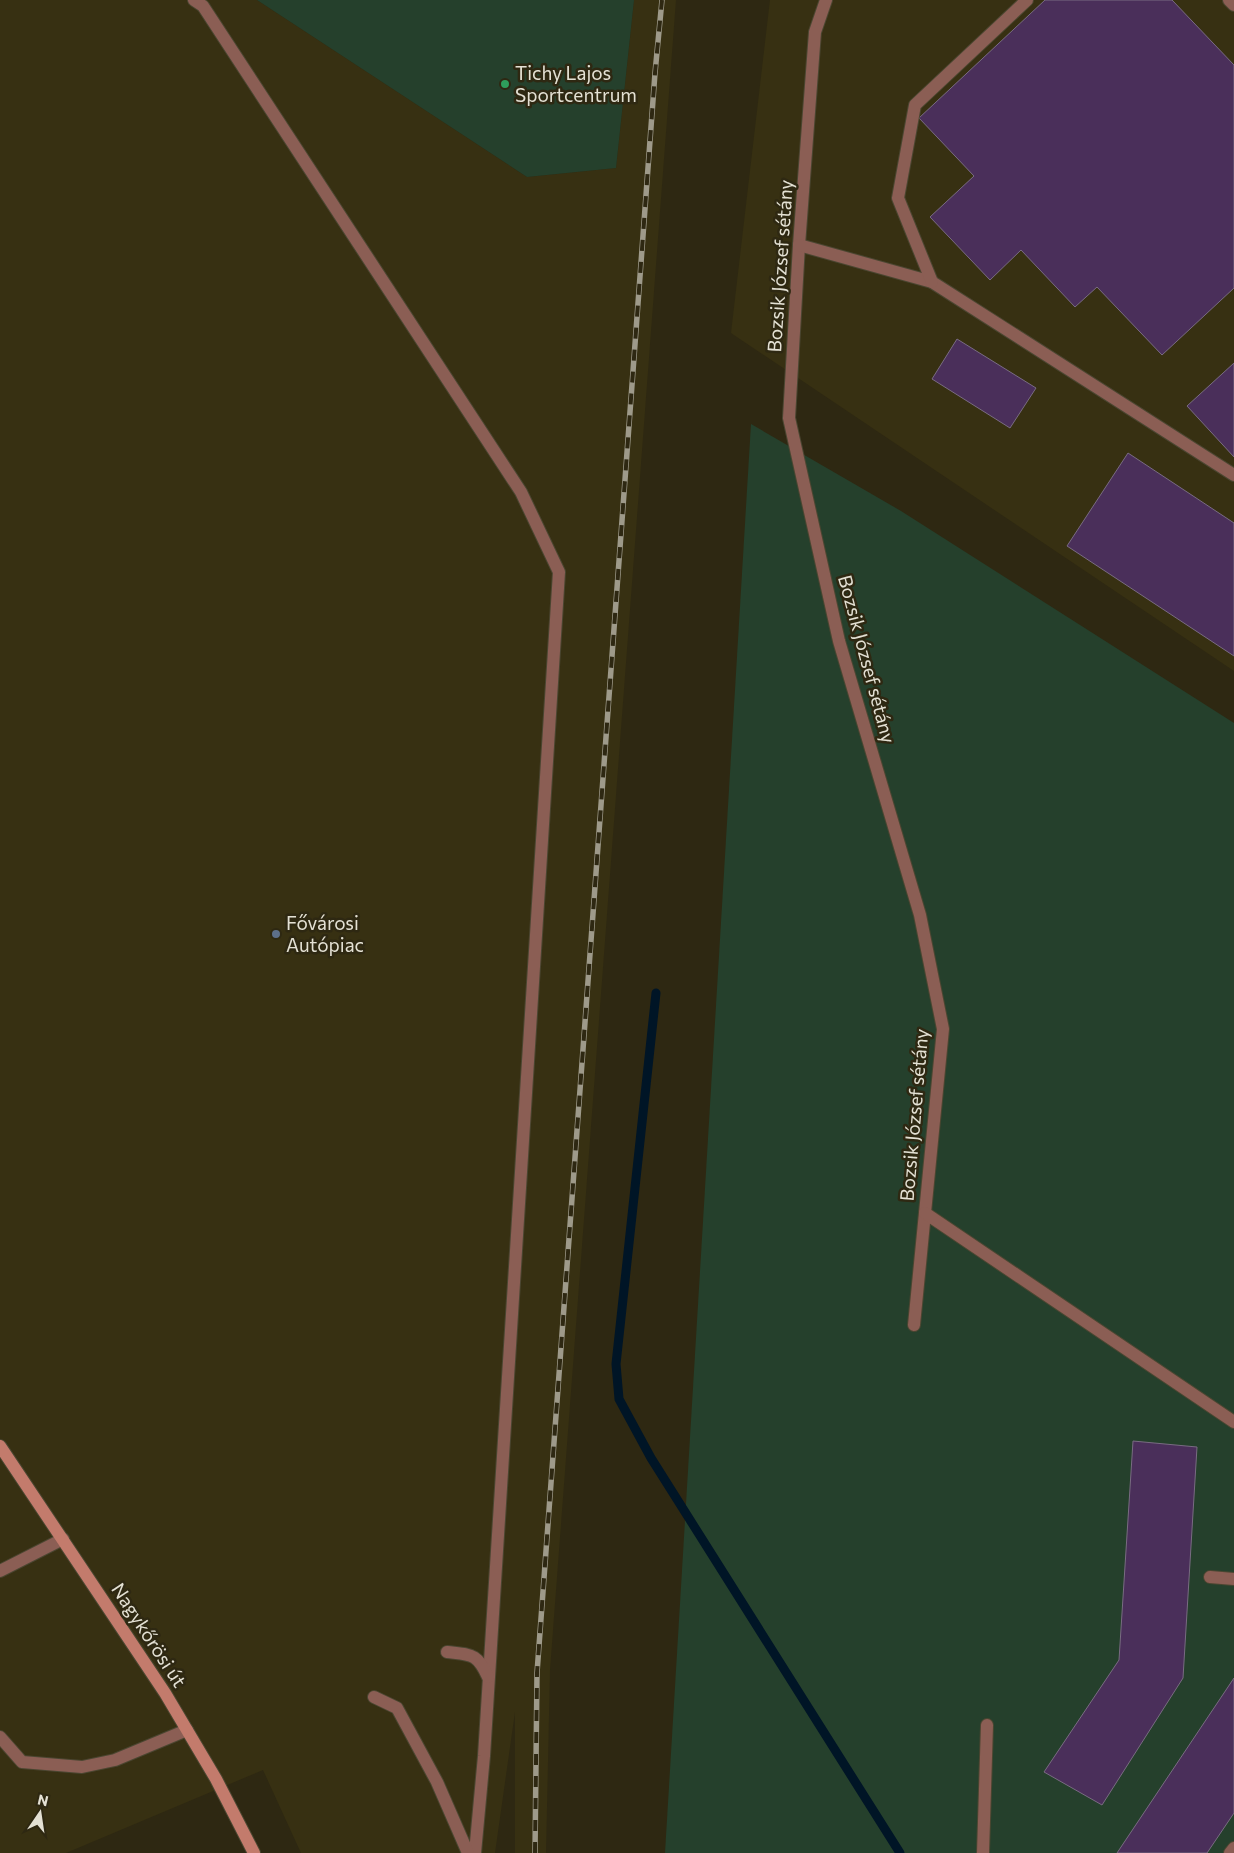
<svg xmlns="http://www.w3.org/2000/svg" width="1234" height="1853" viewBox="0 0 1234 1853" font-family="Commissioner,sans-serif">
<style>
.built{fill:#373012}
.green{fill:#25402c}
.lines{fill:none;stroke-linecap:round;stroke-linejoin:round}
.stream{stroke:#001526;stroke-width:9}
.building{fill:#4a2f5a;stroke:#796c82}
.lane-casing{stroke:#4b4631;stroke-width:14}
.secondary-casing{stroke:#4b4631;stroke-width:14}
.lane{stroke:#8b5e54;stroke-width:12}
.secondary{stroke:#c37b6c;stroke-width:12}
.rail-casing{stroke:#9e9a8a;stroke-width:5.5}
.rail{stroke:#2e2812;stroke-width:4;stroke-dasharray:11;stroke-linecap:butt}
.leisure-dot{fill:#2e9e5b;stroke:#2e2812;stroke-width:2}
.service-dot{fill:#5c6f8a;stroke:#2e2812;stroke-width:2}
.labels{text-anchor:middle;stroke-width:5;stroke-linejoin:round;paint-order:stroke}
.poi-label{font-size:19px;fill:#e4e1d4;stroke:#2e2812;text-anchor:start}
.street-label{font-size:19px;fill:#e4e1d4;stroke:#2e2812}
</style>
<rect width="100%" height="100%" fill="#2e2812"/>
<g class="built">
<path d="M0,0H257L527,177L616,168L634,0H676L550,1670L546,1853H515V1712L495,1853H301L263,1770L66,1853H0Z"/>
<path d="M770,0H1234V671L731,333Z"/>
</g>
<g class="green">
<path d="M257,0H634L616,168L527,177Z"/>
<path d="M751,424L901,511L1234,723V1853H665Z"/>
</g>
<g class="lines">
<path class="stream" d="M656,993L616,1364L619,1399L651,1458L900,1853"/>
</g>
<g class="building">
<path d="M1045,0H1172L1234,65V288L1162,355L1097,287L1075,307L1021,250L990,280L930,217L974,176L919,118Z"/>
<path d="M957,339L1036,388L1010,428L932,379Z"/>
<path d="M1234,363V457L1187,406Z"/>
<path d="M1128,453L1234,523V656L1067,546Z"/>
<path d="M1133,1441L1197,1447L1183,1678L1102,1805L1044,1772L1119,1660Z"/>
<path d="M1234,1678V1813L1207,1853H1117Z"/>
</g>
<g class="lines">
<g class="lane-casing">
<g id="lane">
<path d="M194,0L203,6L521,492L559,572L484,1756L475,1853"/>
<path d="M826,0L815,32L799,245L789,418L839,641L920,915L943,1029L914,1325"/>
<path d="M1229,0L1234,5"/>
<path d="M799,245L932,282L1234,475"/>
<path d="M932,282L898,198L915,105L1027,0"/>
<path d="M925,1213L1234,1422"/>
<path d="M0,1571L63,1539"/>
<path d="M1210,1577L1234,1579"/>
<path d="M447,1652C472,1655 477,1653 488,1677"/>
<path d="M374,1697L397,1708L437,1782L468,1853"/>
<path d="M0,1737L22,1762L82,1767L115,1760L187,1730"/>
<path d="M983,1853L987,1725"/>
<path d="M1230,1853L1234,1848"/>
</g>
</g>
<g class="secondary-casing">
<path id="secondary" d="M0,1446L165,1693L216,1779L254,1853"/>
</g>
<use href="#lane" class="lane"/>
<use href="#secondary" class="secondary"/>
<g class="rail-casing">
<path id="rail" d="M535,1853L537,1673L655,73L662,0"/>
</g>
<use href="#rail" class="rail"/>
</g>
<circle class="leisure-dot" cx="505" cy="84" r="5"/>
<circle class="service-dot" cx="276" cy="934" r="5"/>
<g class="labels">
<g class="poi-label">
<text x="515" y="80">Tichy Lajos<tspan x="515" dy="22">Sportcentrum</tspan></text>
<text x="286" y="930">Fővárosi<tspan x="286" dy="22">Autópiac</tspan></text>
</g>
<g class="street-label">
<text transform="translate(780 266) rotate(-86)" y="7">Bozsik József sétány</text>
<text transform="translate(867 659) rotate(75)" y="7">Bozsik József sétány</text>
<text transform="translate(914 1115) rotate(-85)" y="7">Bozsik József sétány</text>
<text transform="translate(149 1635) rotate(57)" y="7">Nagykőrösi út</text>
</g>
</g>
<g transform="translate(40 1813) rotate(13)" stroke="#2e2812" stroke-width="4" paint-order="stroke">
<path d="M0-4L9 19L0 12L-9 19Z" fill="#e4e1d4"/>
<text y="-8" font-size="14" font-weight="bold" text-anchor="middle" fill="#e4e1d4">N</text>
</g>
</svg>
